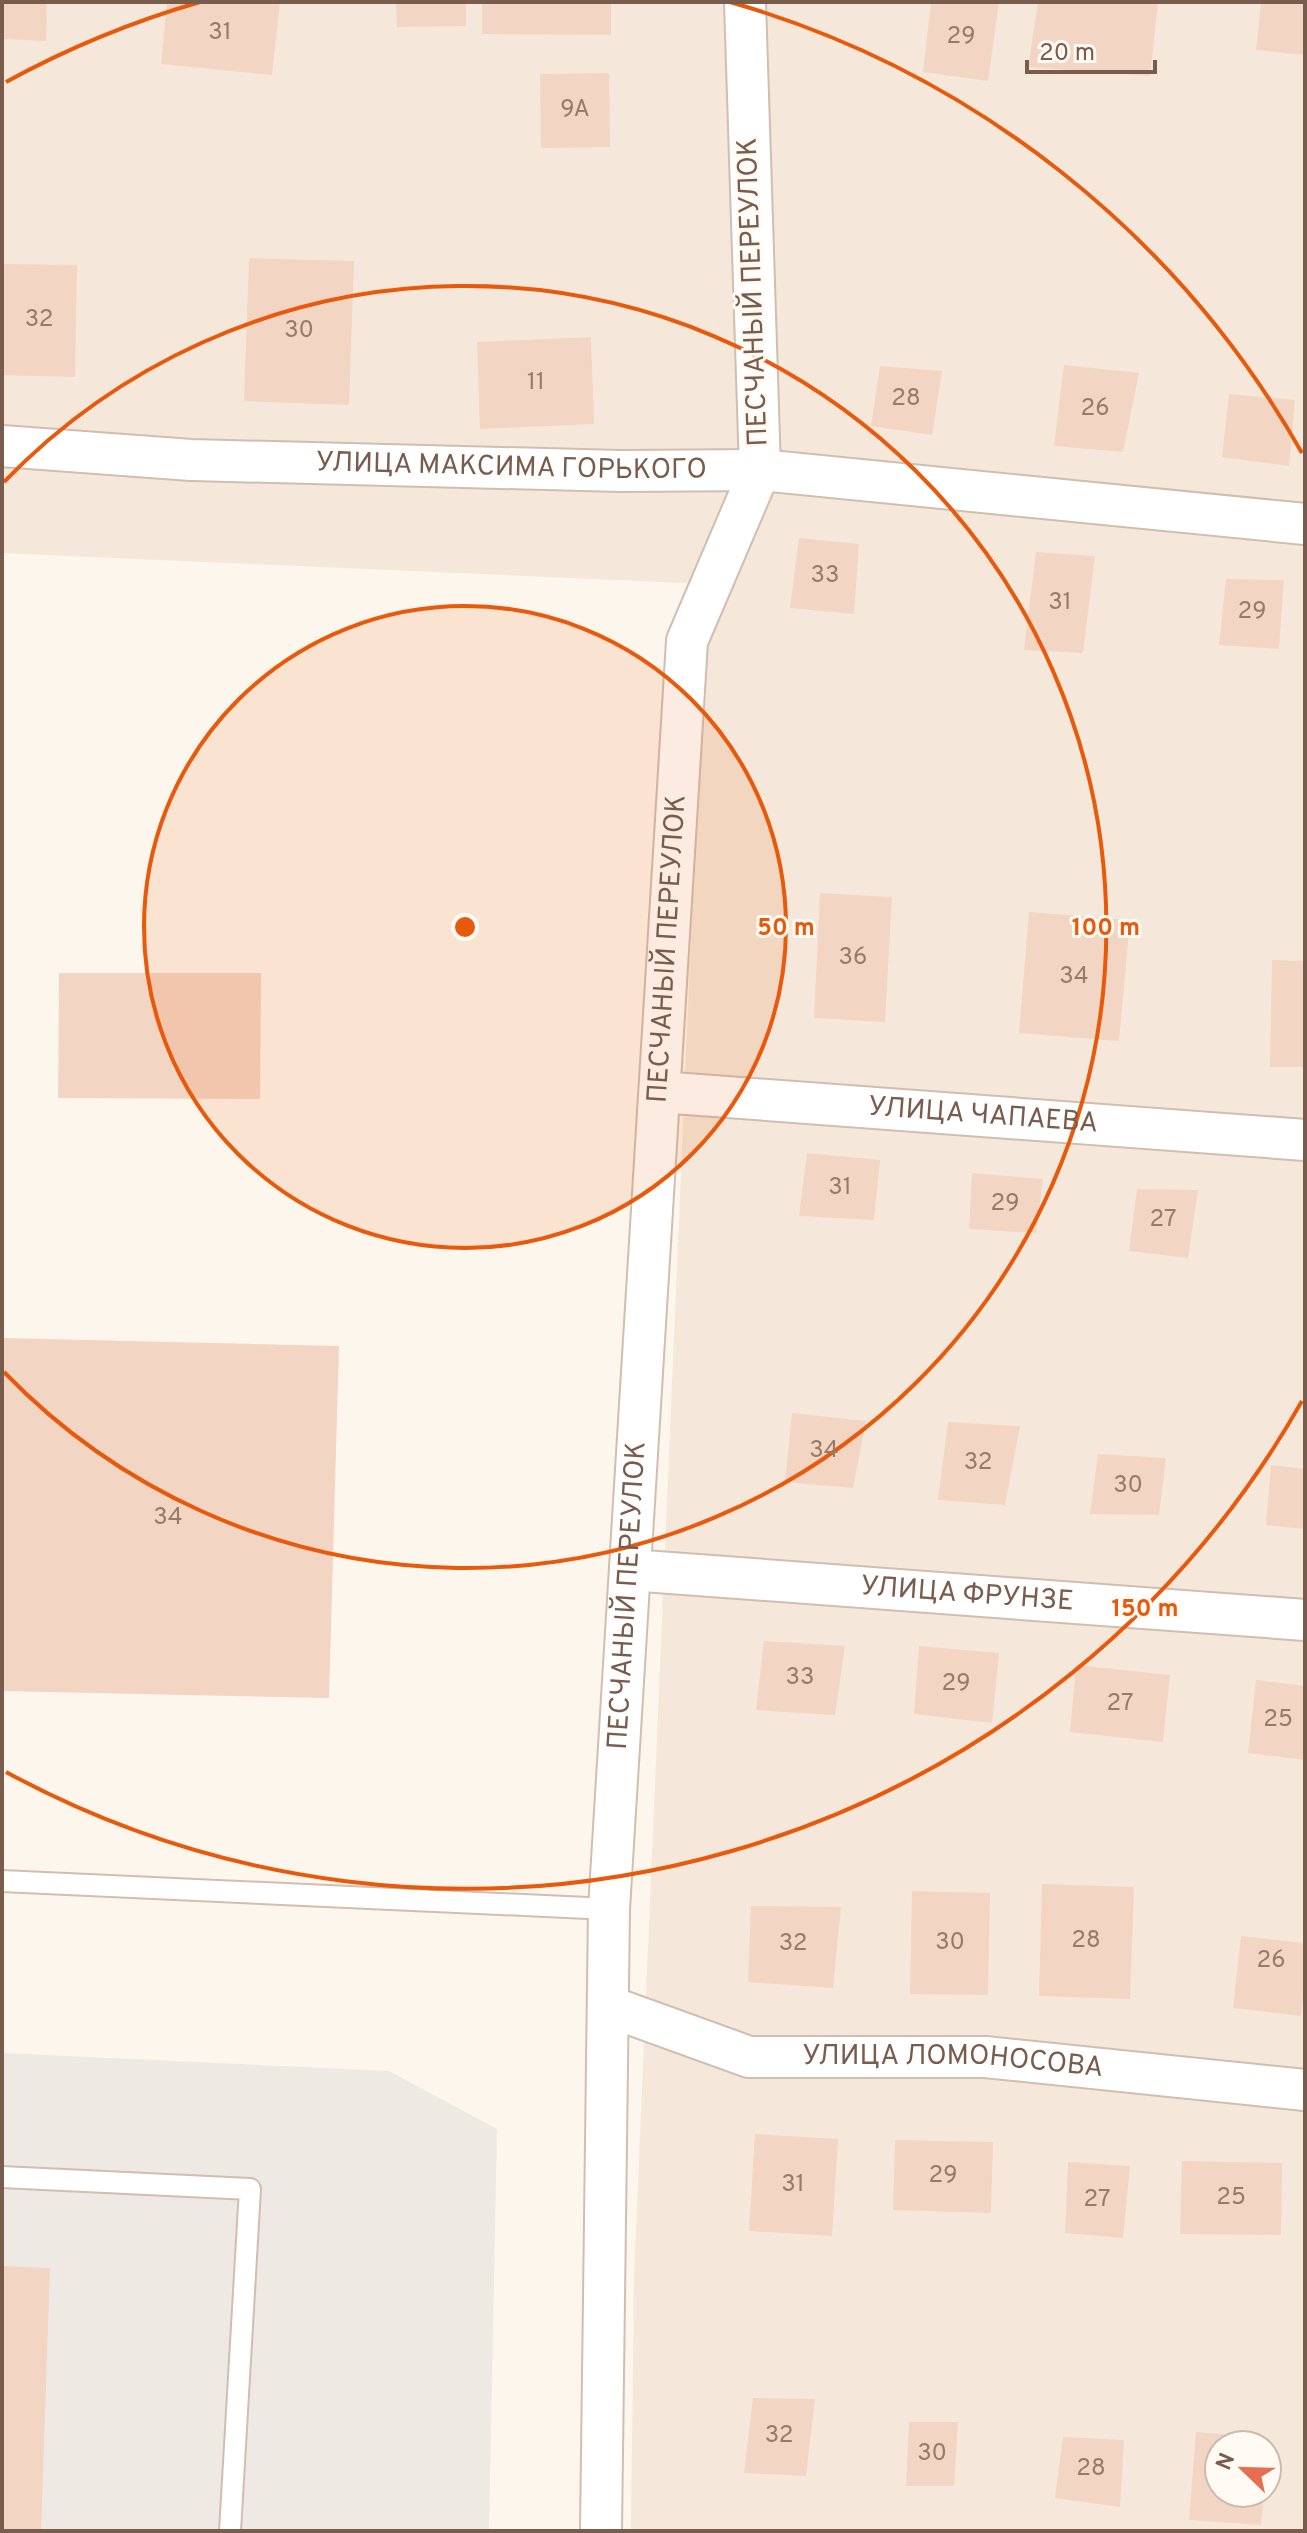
<svg xmlns="http://www.w3.org/2000/svg" width="1307" height="2533" font-family="Overpass,sans-serif">
  <rect width="100%" height="100%" fill="#fdf6ec"/>
  <path fill="#f5e8da" fill-rule="evenodd" d="M 2,2 L 1305,2 L 1305,2531 L 631,2531 L 634,2277 L 706,584 L 2,553 ZM 1219,2445 L 1267,2445 L 1267,2493 L 1219,2493 Z"/>
  <polygon fill="#efe9e4" points="2,2053 389,2071 497,2129 489,2531 2,2531"/>
  <g fill="#f3d5c3">
    <polygon points="2,2 47,2 46,41 2,39"/>
    <polygon points="167,2 280,2 272,75 161,64"/>
    <polygon points="396,2 466,2 466,26 397,27"/>
    <polygon points="482,2 611,2 611,35 482,34"/>
    <polygon points="931,2 999,2 988,81 923,72"/>
    <polygon points="1038,2 1158,2 1150,76 1028,67"/>
    <polygon points="1261,2 1305,2 1305,55 1256,50"/>
    <polygon points="609,73 610,147 541,148 540,74"/>
    <polygon points="249,258 354,261 349,405 244,401"/>
    <polygon points="2,264 77,265 75,377 2,375"/>
    <polygon points="591,337 594,424 480,429 477,342"/>
    <polygon points="1064,365 1139,373 1123,452 1054,446"/>
    <polygon points="880,366 942,371 932,435 871,426"/>
    <polygon points="1229,394 1295,400 1289,466 1222,457"/>
    <polygon points="799,538 859,544 854,614 790,608"/>
    <polygon points="1036,552 1095,556 1083,653 1024,650"/>
    <polygon points="1226,579 1284,580 1279,649 1219,645"/>
    <polygon points="820,893 892,897 885,1022 814,1018"/>
    <polygon points="1029,912 1130,920 1119,1041 1019,1033"/>
    <polygon points="1272,960 1305,961 1305,1067 1270,1067"/>
    <polygon points="59,973 261,973 260,1099 58,1098"/>
    <polygon points="807,1153 880,1160 874,1220 799,1216"/>
    <polygon points="972,1173 1043,1179 1036,1233 969,1229"/>
    <polygon points="1137,1189 1198,1190 1188,1258 1129,1251"/>
    <polygon points="2,1338 339,1346 329,1698 2,1691"/>
    <polygon points="792,1413 866,1421 853,1488 785,1482"/>
    <polygon points="948,1422 1020,1426 1005,1505 938,1500"/>
    <polygon points="1098,1454 1166,1458 1159,1515 1090,1514"/>
    <polygon points="1271,1465 1305,1469 1305,1529 1266,1525"/>
    <polygon points="764,1641 845,1646 835,1715 756,1710"/>
    <polygon points="919,1646 999,1653 992,1723 914,1714"/>
    <polygon points="1076,1665 1170,1675 1163,1742 1070,1732"/>
    <polygon points="1256,1680 1305,1686 1305,1760 1248,1753"/>
    <polygon points="1042,1884 1134,1887 1130,1999 1039,1996"/>
    <polygon points="912,1891 990,1893 988,1995 910,1994"/>
    <polygon points="751,1906 841,1907 833,1988 748,1982"/>
    <polygon points="1241,1936 1305,1943 1305,1978 1301,2016 1233,2008"/>
    <polygon points="755,2134 838,2139 832,2236 749,2231"/>
    <polygon points="895,2140 993,2142 991,2213 893,2210"/>
    <polygon points="1182,2161 1282,2163 1281,2235 1180,2234"/>
    <polygon points="1068,2162 1130,2166 1123,2238 1065,2233"/>
    <polygon points="2,2266 50,2268 41,2531 2,2531"/>
    <polygon points="753,2398 815,2399 806,2476 744,2473"/>
    <polygon points="909,2422 958,2422 954,2486 906,2486"/>
    <polygon points="1196,2432 1268,2438 1268,2445 1219,2445 1219,2493 1264,2493 1261,2525 1189,2520"/>
    <polygon points="1063,2437 1124,2440 1120,2507 1055,2498"/>
  </g>
  <g fill="none" stroke-linecap="round" stroke-linejoin="round">
    <defs>
      <g id="lane">
        <polyline points="2,1881 609,1909"/>
        <polyline points="2,2177 250,2189 230,2531"/>
      </g>
      <g id="street">
        <path id="s1" d="M 2,446 L 191,460 L 621,471 L 760,470 L 1305,524"/>
        <path id="s2" d="M 660,1092 L 1305,1140"/>
        <path id="s3" d="M 630,1570 L 1305,1620"/>
        <path id="s4" d="M 608,2006 L 749,2057 L 985,2057 L 1305,2090"/>
        <path id="s5" d="M 601,2531 L 609,1909 L 687,641 L 760,470 L 745,2"/>
      </g>
    </defs>
    <use href="#lane" stroke="#d1beb0" stroke-width="24"/>
    <use href="#street" stroke="#d1beb0" stroke-width="44"/>
    <use href="#lane" stroke="#fff" stroke-width="20"/>
    <use href="#street" stroke="#fff" stroke-width="40"/>
  </g>
  <circle cx="465" cy="927" r="321" fill="#e8590c" fill-opacity=".12"/>
  <g fill="none" stroke="#e8590c" stroke-width="4">
    <circle cx="465" cy="927" r="321"/>
    <path d="M4 482A641 641 0 1 1 4 1372"/>
    <path d="M1302 1401A962 962 0 0 1 6 1772M6 82A962 962 0 0 1 200 2M730 2A962 962 0 0 1 1302 453"/>
  </g>
  <g text-anchor="middle" dominant-baseline="central" stroke-width="6" stroke-linejoin="round" paint-order="stroke">
    <g font-size="24" fill="#987a6a">
      <text x="220" y="33">31</text>
      <text x="961" y="37">29</text>
      <text x="575" y="110">9А</text>
      <text x="39" y="320">32</text>
      <text x="299" y="331">30</text>
      <text x="536" y="383">11</text>
      <text x="906" y="399">28</text>
      <text x="1095" y="409">26</text>
      <text x="825" y="576">33</text>
      <text x="1060" y="603">31</text>
      <text x="1252" y="612">29</text>
      <text x="853" y="958">36</text>
      <text x="1074" y="977">34</text>
      <text x="840" y="1188">31</text>
      <text x="1005" y="1204">29</text>
      <text x="1163" y="1220">27</text>
      <text x="824" y="1451">34</text>
      <text x="978" y="1463">32</text>
      <text x="1128" y="1486">30</text>
      <text x="168" y="1518">34</text>
      <text x="800" y="1678">33</text>
      <text x="956" y="1684">29</text>
      <text x="1120" y="1704">27</text>
      <text x="1278" y="1720">25</text>
      <text x="1086" y="1941">28</text>
      <text x="950" y="1943">30</text>
      <text x="793" y="1944">32</text>
      <text x="1271" y="1961">26</text>
      <text x="943" y="2176">29</text>
      <text x="793" y="2185">31</text>
      <text x="1231" y="2198">25</text>
      <text x="1097" y="2200">27</text>
      <text x="779" y="2436">32</text>
      <text x="932" y="2454">30</text>
      <text x="1091" y="2469">28</text>
    </g>
    <g font-size="28" fill="#7a5c4d" stroke="#fffaf3">
      <text transform="translate(754 292) rotate(-92)">ПЕСЧАНЫЙ ПЕРЕУЛОК</text>
      <text stroke="none"><textPath href="#s1" startOffset="510">УЛИЦА МАКСИМА ГОРЬКОГО</textPath></text>
      <text stroke="none"><textPath href="#s5" startOffset="1584">ПЕСЧАНЫЙ ПЕРЕУЛОК</textPath></text>
      <text stroke="none"><textPath href="#s2" startOffset="324">УЛИЦА ЧАПАЕВА</textPath></text>
      <text stroke="none"><textPath href="#s5" startOffset="936">ПЕСЧАНЫЙ ПЕРЕУЛОК</textPath></text>
      <text stroke="none"><textPath href="#s3" startOffset="338">УЛИЦА ФРУНЗЕ</textPath></text>
      <text stroke="none"><textPath href="#s4" startOffset="354">УЛИЦА ЛОМОНОСОВА</textPath></text>
    </g>
  </g>
  <circle cx="465" cy="927" r="12" fill="#e8590c" stroke="#fffaf3" stroke-width="4"/>
  <g font-size="24" text-anchor="middle" font-weight="bold" fill="#e8590c" stroke="#fffaf3" stroke-width="6" stroke-linejoin="round" paint-order="stroke">
    <text x="786" y="935">50 m</text>
    <text x="1106" y="935">100 m</text>
    <text x="1145" y="1616">150 m</text>
  </g>
  <rect width="1307" height="2533" fill="none" stroke="#7a5c4d" stroke-width="8"/>
  <g transform="translate(1243 2469) rotate(293)"><circle r="38" fill="#fffaf3" stroke="#cabbb1" stroke-width="2"/>
  <path d="M0-6L14 30L0 20L-14 30Z" fill="#e76f51"/>
  <text y="-12" font-size="22" font-weight="bold" text-anchor="middle" fill="#7a5c4d">N</text>
  </g>
  <path d="M1027 60v12h128v-12" fill="none" stroke="#7a5c4d" stroke-width="4"/>
  <text x="1039" y="60" font-size="24" fill="#7a5c4d" stroke="#fffaf3" stroke-width="6" paint-order="stroke">20 m</text>
</svg>
